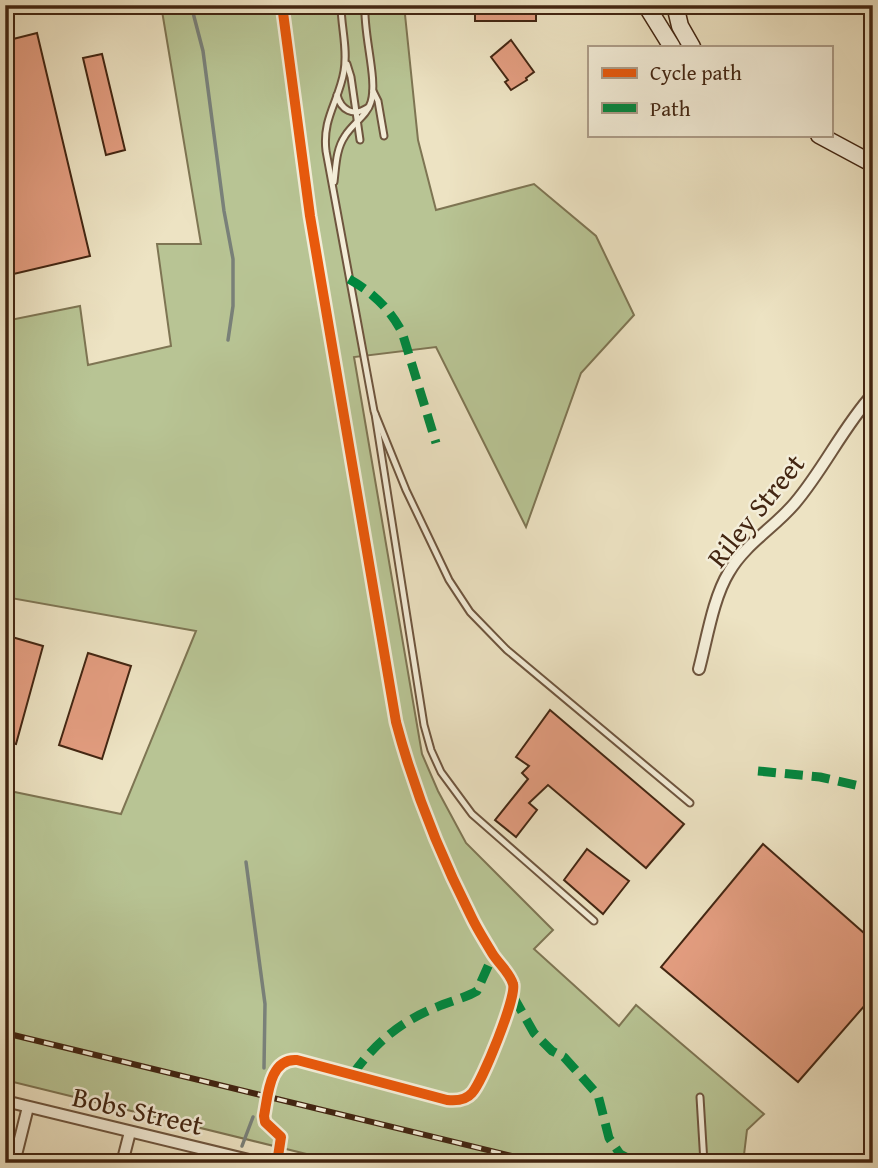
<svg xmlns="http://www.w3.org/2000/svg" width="878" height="1168" font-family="'Gentium Book Plus',serif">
  <rect width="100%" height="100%" fill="#ede3c3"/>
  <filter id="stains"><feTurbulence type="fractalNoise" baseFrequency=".00286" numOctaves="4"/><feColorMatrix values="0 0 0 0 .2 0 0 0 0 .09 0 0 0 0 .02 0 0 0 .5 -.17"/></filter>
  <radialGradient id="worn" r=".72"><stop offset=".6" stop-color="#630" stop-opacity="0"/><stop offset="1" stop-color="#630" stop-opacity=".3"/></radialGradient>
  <polygon fill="#b8c494" stroke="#7e7553" stroke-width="2" points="161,5 404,5 418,140 436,210 534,184 596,236 634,315 581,373 526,527 436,347 354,357 422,754 438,791 466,843 553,930 534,949 619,1026 636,1005 764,1114 747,1130 743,1163 343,1163 5,1080 5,790 121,814 196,631 5,597 5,321 80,306 88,365 171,346 157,244 201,244"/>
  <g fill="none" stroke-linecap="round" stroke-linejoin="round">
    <g stroke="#798079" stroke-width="3.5">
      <polyline points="191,5 203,51 224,211 233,259 233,306 228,340"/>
      <polyline points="246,862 265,1004 264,1068"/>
      <polyline points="242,1146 253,1117"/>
    </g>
  </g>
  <g fill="#e39d80" stroke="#432612" stroke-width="2">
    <rect x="475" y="5" width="61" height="16"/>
    <polygon points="37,33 90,256 5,276 5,41"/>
    <polygon points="511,40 534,72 526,78 527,80 511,90 505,82 508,80 491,57"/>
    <polygon points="102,54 125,150 106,155 83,58"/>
    <polygon points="5,635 43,646 16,744 5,741"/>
    <polygon points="88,653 131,666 102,759 59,745"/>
    <polygon points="550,710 684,824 646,868 548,785 529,803 537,810 516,837 495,820 528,779 522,773 529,766 516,757"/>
    <polygon points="763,844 873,941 873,996 798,1082 661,967"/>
    <polygon points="587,849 629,881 603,914 564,880"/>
  </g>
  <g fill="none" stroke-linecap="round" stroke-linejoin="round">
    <defs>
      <g id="lane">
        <path d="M 341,5 C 341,27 348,49 344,71 C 339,101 322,118 326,151 L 374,411 L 406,490 L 449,580 L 470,612 L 507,650 L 690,803"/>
        <polyline points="347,64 351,77 360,140"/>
        <polyline points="373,91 378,101 384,136"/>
        <path d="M 337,95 C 341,110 353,117 367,108"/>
        <path d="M 334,182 C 336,166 336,149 345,136 C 353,123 367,116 371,102 C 378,80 363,34 365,5"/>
        <polyline points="375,414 424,725 431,750 441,772 472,814 594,921"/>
        <polyline points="700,1097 704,1163"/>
      </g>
      <g id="street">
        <path d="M 699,669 C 707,639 713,598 729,572 C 745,544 775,527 795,503 C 824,469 843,427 873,394"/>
        <polyline points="5,1101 261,1163"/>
        <polyline points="14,1163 28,1107"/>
        <polyline points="122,1163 130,1132"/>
      </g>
      <g id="secondary">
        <polyline points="646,5 672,47"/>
        <polyline points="675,5 680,26 692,47"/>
        <polyline points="819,135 873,164"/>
      </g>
    </defs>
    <use href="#lane" stroke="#6e553e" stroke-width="9"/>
    <use href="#street" stroke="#6e553e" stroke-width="14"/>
    <use href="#secondary" stroke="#432612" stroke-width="19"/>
    <use href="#lane" stroke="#f3edd8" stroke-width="5"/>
    <use href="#street" stroke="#f3edd8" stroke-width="10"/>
    <use href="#secondary" stroke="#f3edd8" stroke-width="16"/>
    <defs>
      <polyline id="rail" points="5,1033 541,1163"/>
    </defs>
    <use href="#rail" stroke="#432612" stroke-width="6"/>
    <use href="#rail" stroke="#f3edd8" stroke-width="3.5" stroke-dasharray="10" stroke-linecap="butt"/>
    <g stroke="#00873e" stroke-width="9" stroke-dasharray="18 9" stroke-linecap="butt">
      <path d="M 349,279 C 372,292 389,308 402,332 L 436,443"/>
      <polyline points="758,771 820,777 873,789"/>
      <polyline points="513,996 534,1033 552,1051 564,1057 598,1095 609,1138 620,1154 637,1163"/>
      <path d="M 353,1074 C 375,1043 401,1021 437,1007 C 450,1001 465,998 477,991 L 493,955"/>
    </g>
    <defs>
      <path id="cycleway" d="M 277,1163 L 281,1137 L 265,1122 L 264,1116 C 268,1096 269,1058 297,1060 L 447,1100 C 456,1101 466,1100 472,1093 C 482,1082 517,997 513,984 C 510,973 498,963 492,953 C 485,941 477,929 471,916 C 439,853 414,790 396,722 L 310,216 L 282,5"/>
    </defs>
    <use href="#cycleway" stroke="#f3edd8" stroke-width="15"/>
    <use href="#cycleway" stroke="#e8590c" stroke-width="10"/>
  </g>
  <g text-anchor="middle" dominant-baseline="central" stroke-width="5" stroke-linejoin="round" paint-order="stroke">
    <g font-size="28" fill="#432612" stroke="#f3edd8">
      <text transform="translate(755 510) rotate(-51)">Riley Street</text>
      <text transform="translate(138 1110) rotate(13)">Bobs Street</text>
    </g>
  </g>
  <rect width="878" height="1168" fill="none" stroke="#ede3c3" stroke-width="28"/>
  <rect x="7" y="7" width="864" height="1154" fill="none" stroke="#432612" stroke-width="3.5"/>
  <rect x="14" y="14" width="850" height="1140" fill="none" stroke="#432612" stroke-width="2"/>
  <rect x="588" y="46" width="245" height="91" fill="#f3edd8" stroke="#ad9d89" stroke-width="2"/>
  <rect x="602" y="68" width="35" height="10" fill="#e8590c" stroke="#ad9d89" stroke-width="2"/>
  <text x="650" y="80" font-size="21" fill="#432612">Cycle path</text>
  <rect x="602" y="103" width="35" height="10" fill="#00873e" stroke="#ad9d89" stroke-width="2"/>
  <text x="650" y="116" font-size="21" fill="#432612">Path</text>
  <rect width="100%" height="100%" filter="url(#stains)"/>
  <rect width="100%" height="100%" fill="url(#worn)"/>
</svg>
